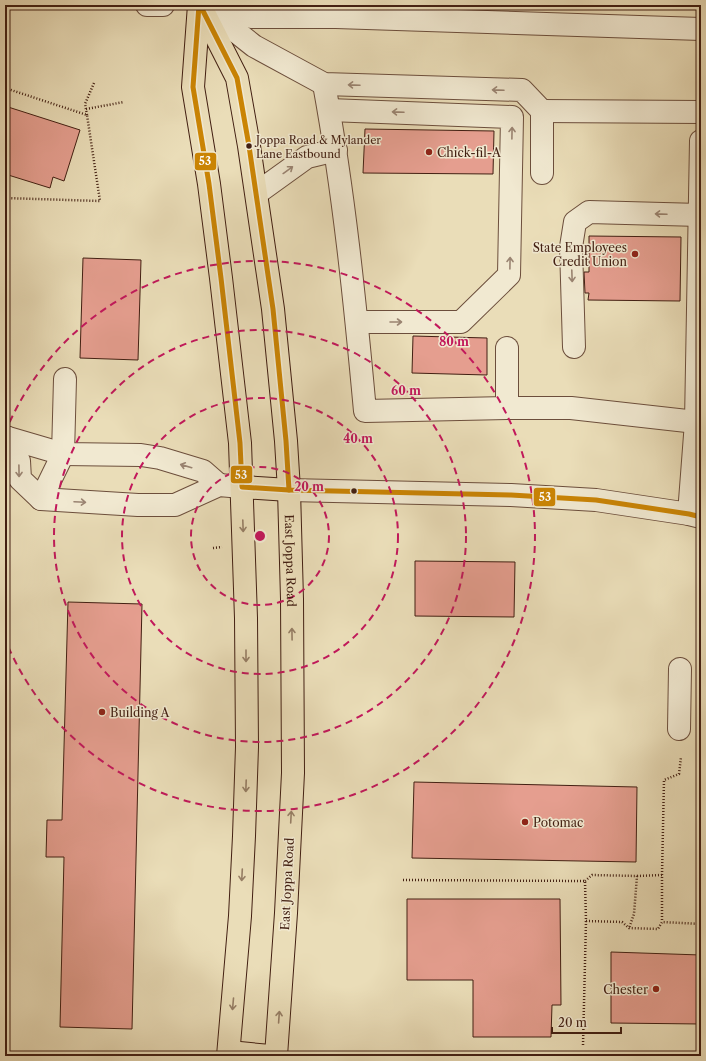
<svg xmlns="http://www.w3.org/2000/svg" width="706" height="1061" font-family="'Libre Caslon Text',serif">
  <rect width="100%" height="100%" fill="#eaddb8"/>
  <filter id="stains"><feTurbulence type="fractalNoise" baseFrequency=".005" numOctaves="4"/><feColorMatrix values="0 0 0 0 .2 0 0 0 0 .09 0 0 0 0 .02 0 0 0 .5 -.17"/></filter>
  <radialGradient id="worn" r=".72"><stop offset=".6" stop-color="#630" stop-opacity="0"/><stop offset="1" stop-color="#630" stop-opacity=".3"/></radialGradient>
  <g fill="#e59e8f" stroke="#421f12">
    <polygon points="5,106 80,130 64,181 53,177 50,188 5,174"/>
    <polygon points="365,129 494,131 493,174 363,173"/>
    <polygon points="589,236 681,237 680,301 588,300 589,293 585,293 584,272 589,272"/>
    <polygon points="83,258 141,260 138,360 80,358"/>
    <polygon points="413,336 487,338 487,375 412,373"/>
    <polygon points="415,561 515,562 514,617 415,616"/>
    <polygon points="68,602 142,604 132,1029 60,1027 64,857 46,857 47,820 62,820"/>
    <polygon points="414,782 637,787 636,862 412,858"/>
    <polygon points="407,899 560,899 561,1005 552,1005 551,1037 473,1037 473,980 407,980"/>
    <polygon points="611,952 701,955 701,1024 611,1023"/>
  </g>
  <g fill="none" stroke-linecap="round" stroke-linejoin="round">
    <defs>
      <g id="minor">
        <polyline points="147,5 163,5"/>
        <polyline points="207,5 251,17 336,17 701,29"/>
        <polyline points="206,8 254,46 324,84 522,90 542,111 542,173"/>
        <path d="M 324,84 C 344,193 355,302 365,411 L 507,408 L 571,408 L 696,422"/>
        <polyline points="329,110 512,117 509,275 461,322 357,322"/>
        <polyline points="542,111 701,112"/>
        <polyline points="257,193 307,157 336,150"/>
        <polyline points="574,347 571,247 575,222 589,212 700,215"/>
        <polyline points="507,348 507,408"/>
        <polyline points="5,437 63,454 141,455 160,458 203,471 219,485"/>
        <polyline points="6,437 19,461 20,479 41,499 138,505 175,505 219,485 242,487"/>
        <polyline points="289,490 511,495 596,500 689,514 701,517"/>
        <polyline points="41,499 63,454 65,379"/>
        <polyline points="689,514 696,422 701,141"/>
        <polyline points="679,729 680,669"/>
      </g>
      <g id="major">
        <polyline points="199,5 193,87 209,184 221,278 240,443 246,618 247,747 244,836 240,916 228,1056"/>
        <path id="s1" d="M 200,5 L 237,78 L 249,146 L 273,309 L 286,441 L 289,490 L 292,599 L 293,773 L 286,913 L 276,1056"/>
        <polyline points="242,487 289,490"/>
        <polyline points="229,1052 270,1056"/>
      </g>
    </defs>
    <use href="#minor" stroke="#6c4e3c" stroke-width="24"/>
    <use href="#major" stroke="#421f12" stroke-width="24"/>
    <g stroke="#421f12" stroke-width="2.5" stroke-dasharray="1 2" stroke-linecap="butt">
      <polyline points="5,88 87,115 100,201 5,198"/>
      <polyline points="86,109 124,102"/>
      <polyline points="87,115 85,104 94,83"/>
      <polyline points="213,548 222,547"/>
      <polyline points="662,875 664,780 679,774 681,757"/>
      <polyline points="637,876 662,875 662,922"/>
      <polyline points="403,880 585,881 586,921 622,922 629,928 658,929 662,922 701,924"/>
      <polyline points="585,881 592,875 637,876 634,914 629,928"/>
      <polyline points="583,1045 586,921"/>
    </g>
    <use href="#minor" stroke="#f1e9d1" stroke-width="22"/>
    <use href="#major" stroke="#eaddb8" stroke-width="22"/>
    <defs>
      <g id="bus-1">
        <polyline points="199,5 193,87 209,184 221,278 240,443 242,487 289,490 511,495 596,500 689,514 701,517"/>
        <polyline points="200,5 237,78 249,146 273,309 286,441 289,490"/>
      </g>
    </defs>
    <use href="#bus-1" stroke="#f1e9d1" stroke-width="8"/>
    <use href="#bus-1" stroke="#ca8404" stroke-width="5"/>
  </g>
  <defs><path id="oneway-shaft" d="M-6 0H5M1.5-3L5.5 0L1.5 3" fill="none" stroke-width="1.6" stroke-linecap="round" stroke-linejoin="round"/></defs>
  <g stroke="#9a8472">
    <use href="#oneway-shaft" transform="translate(354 85) rotate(-178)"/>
    <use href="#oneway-shaft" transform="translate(498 90) rotate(-178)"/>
    <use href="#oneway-shaft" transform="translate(398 112) rotate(-178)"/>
    <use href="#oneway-shaft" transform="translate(512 133) rotate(-89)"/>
    <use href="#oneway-shaft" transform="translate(288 170) rotate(-36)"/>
    <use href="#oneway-shaft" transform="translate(661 214) rotate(-178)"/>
    <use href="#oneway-shaft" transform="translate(510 263) rotate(-89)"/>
    <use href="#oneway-shaft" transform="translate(572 276) rotate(88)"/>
    <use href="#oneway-shaft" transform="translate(396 322)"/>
    <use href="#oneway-shaft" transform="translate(186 466) rotate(-164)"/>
    <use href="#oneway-shaft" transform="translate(19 471) rotate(89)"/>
    <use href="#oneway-shaft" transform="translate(80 502) rotate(3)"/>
  </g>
  <g stroke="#967e65">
    <use href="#oneway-shaft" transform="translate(243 526) rotate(88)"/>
    <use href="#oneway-shaft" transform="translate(292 634) rotate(-91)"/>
    <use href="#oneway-shaft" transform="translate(246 656) rotate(90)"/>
    <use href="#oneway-shaft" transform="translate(246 786) rotate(92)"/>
    <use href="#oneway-shaft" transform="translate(291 817) rotate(-87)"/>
    <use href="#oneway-shaft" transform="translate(242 875) rotate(93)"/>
    <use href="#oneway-shaft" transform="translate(233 1004) rotate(95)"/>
    <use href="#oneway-shaft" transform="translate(279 1017) rotate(-86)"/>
  </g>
  <g fill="none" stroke="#c2185b" stroke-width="2" stroke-dasharray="7 5">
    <circle cx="260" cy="536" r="69"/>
    <circle cx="260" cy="536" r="138"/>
    <circle cx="260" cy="536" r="206"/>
    <path d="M5 433A275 275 0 1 1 5 639"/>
  </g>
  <g fill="#421f12" stroke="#f1e9d1" stroke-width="1.5">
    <circle cx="249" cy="146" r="3.5"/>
    <circle cx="354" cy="491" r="3.5"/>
  </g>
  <g fill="#8f2418" stroke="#f1e9d1" stroke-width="1.5">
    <circle cx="429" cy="152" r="4"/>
    <circle cx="635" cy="254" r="4"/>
    <circle cx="102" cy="712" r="4"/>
    <circle cx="525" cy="822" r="4"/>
    <circle cx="656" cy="989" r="4"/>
  </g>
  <g text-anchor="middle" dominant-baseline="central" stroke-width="3" stroke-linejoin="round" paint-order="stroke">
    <g font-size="11" fill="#421f12" stroke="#f1e9d1" text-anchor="start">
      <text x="256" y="140">Joppa Road &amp; Mylander<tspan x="256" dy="14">Lane Eastbound</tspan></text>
    </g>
    <g font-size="12" fill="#421f12" stroke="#f1e9d1" text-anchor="start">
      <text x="437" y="152">Chick-fil-A</text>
      <text x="627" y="247" text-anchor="end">State Employees<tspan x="627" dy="14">Credit Union</tspan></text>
      <text x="110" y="712">Building A</text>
      <text x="533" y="822">Potomac</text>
      <text x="648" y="989" text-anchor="end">Chester</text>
    </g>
    <g font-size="12" fill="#421f12" stroke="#f1e9d1">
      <text stroke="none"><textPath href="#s1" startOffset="568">East Joppa Road</textPath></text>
      <text transform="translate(287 884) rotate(-87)">East Joppa Road</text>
    </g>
  </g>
  <circle cx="260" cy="536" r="6" fill="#c2185b" stroke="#f1e9d1" stroke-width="2"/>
  <g font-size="12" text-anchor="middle" font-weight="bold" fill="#c2185b" stroke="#f1e9d1" stroke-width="3" stroke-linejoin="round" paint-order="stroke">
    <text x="454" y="346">80 m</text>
    <text x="406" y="395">60 m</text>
    <text x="358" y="443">40 m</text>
    <text x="309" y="491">20 m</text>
  </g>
  <g stroke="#f1e9d1" stroke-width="1.5">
    <rect x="194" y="152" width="23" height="19" rx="4" fill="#ca8404"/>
    <rect x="230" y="465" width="23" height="19" rx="4" fill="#ca8404"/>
    <rect x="533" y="487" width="23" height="20" rx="4" fill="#ca8404"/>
  </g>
  <g font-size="11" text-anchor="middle" font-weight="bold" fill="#fff">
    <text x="205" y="165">53</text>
    <text x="241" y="479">53</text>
    <text x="545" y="501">53</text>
  </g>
  <rect width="706" height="1061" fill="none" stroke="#eaddb8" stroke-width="20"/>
  <rect x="6" y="6" width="694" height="1049" fill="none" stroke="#421f12" stroke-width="2"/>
  <rect x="10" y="10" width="686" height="1041" fill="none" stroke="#421f12"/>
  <path d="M552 1027v6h69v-6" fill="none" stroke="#421f12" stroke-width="2"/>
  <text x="558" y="1027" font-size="12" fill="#421f12" stroke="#f1e9d1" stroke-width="3" paint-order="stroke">20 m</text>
  <rect width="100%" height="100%" filter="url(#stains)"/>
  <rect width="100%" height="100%" fill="url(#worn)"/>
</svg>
